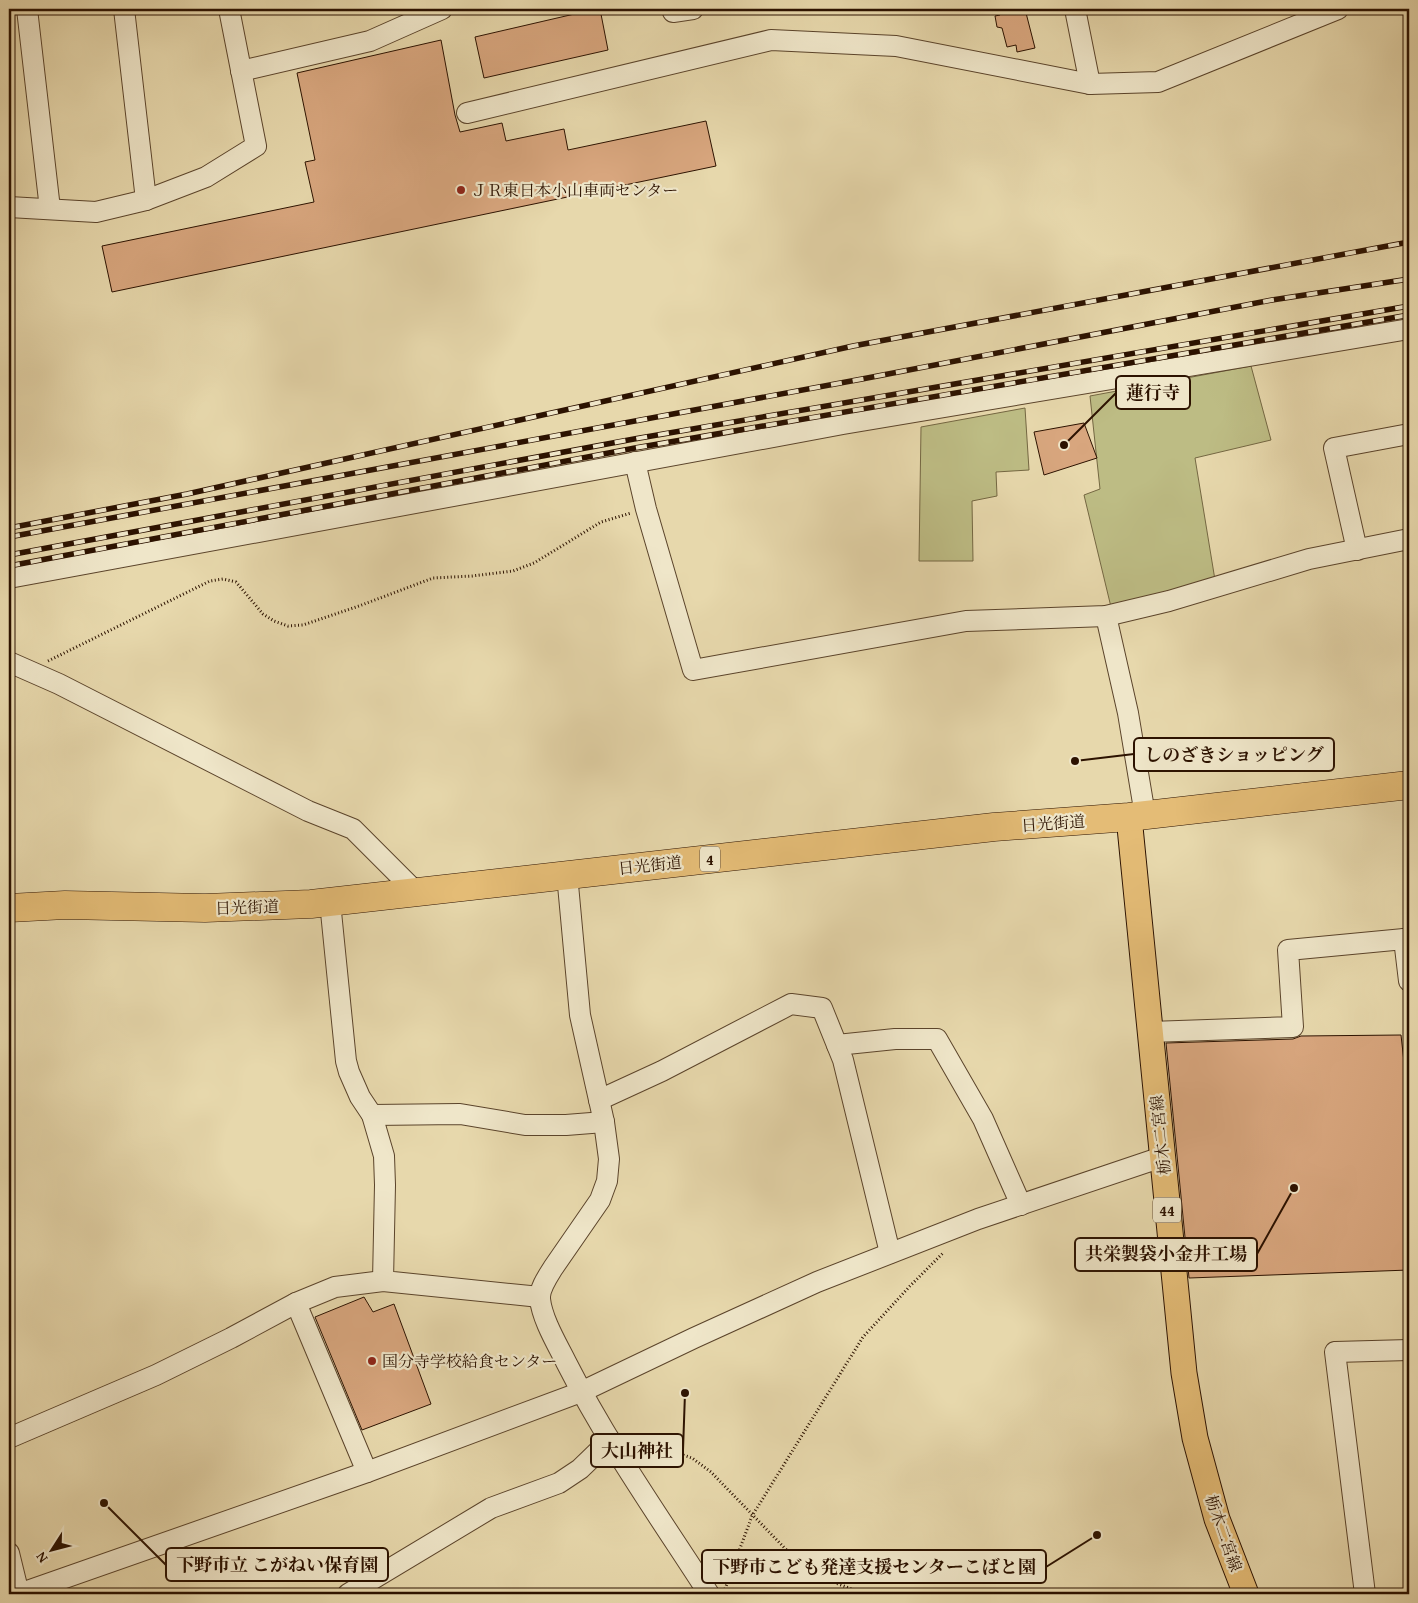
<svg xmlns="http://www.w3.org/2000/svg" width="1418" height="1603" font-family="'Gentium Book Plus','Noto Serif JP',serif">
  <rect width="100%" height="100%" fill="#e7d8ac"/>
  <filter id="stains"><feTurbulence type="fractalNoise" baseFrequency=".004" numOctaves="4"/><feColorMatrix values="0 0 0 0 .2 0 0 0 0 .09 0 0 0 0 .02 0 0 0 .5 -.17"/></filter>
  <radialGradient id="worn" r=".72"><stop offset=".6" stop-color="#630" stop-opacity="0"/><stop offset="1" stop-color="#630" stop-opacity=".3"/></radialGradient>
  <g fill="#bdbc84" stroke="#746742">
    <polygon points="1251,366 1271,440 1195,458 1215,580 1111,607 1084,495 1100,489 1090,396"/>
    <polygon points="1025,408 1029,470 996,472 997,496 972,501 973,561 919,561 921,427"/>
  </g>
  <g fill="#d8a67e" stroke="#2c1200">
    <polygon points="596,9 600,9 608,50 484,78 475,37"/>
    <polygon points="999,9 1025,9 1035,48 1017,52 1016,45 1007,47 1002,28 997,27 995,16 1000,15"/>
    <polygon points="441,40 455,115 460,132 502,123 506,141 564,129 568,150 706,121 716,166 112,292 102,246 314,202 305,162 315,160 297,73"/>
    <polygon points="1084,423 1097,458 1044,475 1034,432"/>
    <polygon points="1401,1035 1409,1107 1409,1270 1189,1278 1166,1043 1293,1039 1301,1036"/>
    <polygon points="364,1297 373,1312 394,1304 431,1404 362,1430 315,1317"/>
  </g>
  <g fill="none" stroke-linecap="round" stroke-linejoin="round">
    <defs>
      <g id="minor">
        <polyline points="27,9 50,209"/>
        <polyline points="124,9 146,200"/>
        <polyline points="673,9 673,12 693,9"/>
        <polyline points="1075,9 1090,84"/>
        <polyline points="241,71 370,41 442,9"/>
        <polyline points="467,113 771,40 896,46 1090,84 1158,82 1338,9"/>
        <polyline points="9,207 96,212 146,200 206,177 256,146 229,9"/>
        <polyline points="635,462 646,509 693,670 966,621 1106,616 1169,601 1309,559 1409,539"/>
        <polyline points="1357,550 1334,448 1409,434"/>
        <polyline points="9,578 843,424 1409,329"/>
        <polyline points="1106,616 1128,713 1145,815"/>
        <polyline points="9,662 59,684 308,811 353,829 417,893"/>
        <path d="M 567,874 L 580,1015 L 604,1122 L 609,1159 L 607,1181 L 600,1200 L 553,1268 C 548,1276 539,1289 540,1299 C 542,1319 557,1344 566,1362 C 607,1443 660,1518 709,1594"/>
        <polyline points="330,902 346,1061 349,1072 360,1097 372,1115 384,1156 385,1185 383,1281 540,1297"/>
        <polyline points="1409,938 1404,939 1409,981"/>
        <polyline points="1150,1032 1293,1027 1288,950 1404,939"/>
        <polyline points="837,1045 895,1039 937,1039 983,1119 1021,1205"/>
        <polyline points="599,1100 662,1071 791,1004 822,1008 843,1060 890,1253"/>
        <polyline points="372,1115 460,1114 525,1125 566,1125 604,1122"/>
        <polyline points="296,1303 367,1472"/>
        <polyline points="9,1438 156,1375 231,1338 296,1303 335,1287 383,1281"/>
        <polyline points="9,1553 19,1594"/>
        <polyline points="19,1594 367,1472 581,1392 694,1338 817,1282 978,1219 1162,1157"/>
        <polyline points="348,1594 491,1508 559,1483 580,1469 610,1440"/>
        <polyline points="1365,1594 1335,1352 1409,1350"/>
      </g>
      <polyline id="major" points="1129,817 1184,1373 1195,1438 1217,1519 1246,1594"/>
      <polyline id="highway" points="9,908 65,905 205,908 311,904 994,827 1129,817 1409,785"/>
    </defs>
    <use href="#minor" stroke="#5b442b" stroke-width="22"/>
    <use href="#major" stroke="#2c1200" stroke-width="27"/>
    <use href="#highway" stroke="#2c1200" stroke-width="29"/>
    <g stroke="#2c1200" stroke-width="3" stroke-dasharray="1 2.5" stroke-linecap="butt">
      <polyline points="48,661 210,581 223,579 236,582 263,614 274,621 288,626 303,625 359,606 433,578 472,576 513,571 534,563 601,522 631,513"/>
      <polyline points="627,1436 692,1458 711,1472 805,1569 833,1582 865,1594"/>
      <polyline points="725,1589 752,1516 863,1337 910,1286 944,1252"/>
    </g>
    <use href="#minor" stroke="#efe6c9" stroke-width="20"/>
    <use href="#major" stroke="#e4bc76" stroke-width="25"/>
    <use href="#highway" stroke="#e4bc76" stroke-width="28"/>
    <defs>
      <g id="rail">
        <polyline points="9,528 187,494 853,346 1409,242"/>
        <polyline points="9,537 862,379 1272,300 1409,279"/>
        <polyline points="9,555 634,439 1409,306"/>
        <polyline points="9,566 635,448 1409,315"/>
      </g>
    </defs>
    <use href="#rail" stroke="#2c1200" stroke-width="5.5"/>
    <use href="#rail" stroke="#efe6c9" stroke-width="4" stroke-dasharray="11" stroke-linecap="butt"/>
  </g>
  <g fill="#8f2418" stroke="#efe6c9" stroke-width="2">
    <circle cx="461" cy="190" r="5"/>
    <circle cx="372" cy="1361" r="5"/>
  </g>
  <g text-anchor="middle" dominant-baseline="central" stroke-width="4.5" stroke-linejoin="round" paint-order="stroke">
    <g fill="#efe6c9" stroke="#66523c" stroke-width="1">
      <rect x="700" y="846.5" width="20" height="25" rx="4"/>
      <rect x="1153" y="1197.5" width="28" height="25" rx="4"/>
    </g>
    <g font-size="15" font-weight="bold" fill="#2c1200">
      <text x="710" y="859">4</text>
      <text x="1167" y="1210">44</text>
    </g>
    <g font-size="16" fill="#2c1200" stroke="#efe6c9" text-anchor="start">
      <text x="471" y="190">ＪＲ東日本小山車両センター</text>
      <text x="382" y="1361">国分寺学校給食センター</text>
    </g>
    <g font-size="16" fill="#2c1200" stroke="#efe6c9">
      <text transform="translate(1053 823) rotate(-4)">日光街道</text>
      <text transform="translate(650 865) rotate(-6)">日光街道</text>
      <text transform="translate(247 907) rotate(-2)">日光街道</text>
      <text transform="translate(1160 1135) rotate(-96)">栃木二宮線</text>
      <text transform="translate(1224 1533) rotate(71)">栃木二宮線</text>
    </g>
  </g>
  <path fill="none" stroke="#2c1200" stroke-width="2" d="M1064 445L1116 393M1075 761L1134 754M1294 1188L1257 1254M685 1393L683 1450M104 1503L166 1565M1097 1535L1046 1567"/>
  <g fill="#2c1200" stroke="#efe6c9" stroke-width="2">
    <circle cx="1064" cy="445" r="5"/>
    <circle cx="1075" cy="761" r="5"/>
    <circle cx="1294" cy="1188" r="5"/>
    <circle cx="685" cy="1393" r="5"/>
    <circle cx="104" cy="1503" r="5"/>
    <circle cx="1097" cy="1535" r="5"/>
  </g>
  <g fill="#efe6c9" stroke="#2c1200" stroke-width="2">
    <rect x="1116" y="376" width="74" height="33" rx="5"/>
    <rect x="1134" y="738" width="200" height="33" rx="5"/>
    <rect x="1075" y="1238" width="182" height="33" rx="5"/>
    <rect x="591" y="1434" width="92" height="33" rx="5"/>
    <rect x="166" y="1548" width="222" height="33" rx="5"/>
    <rect x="702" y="1550" width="344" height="33" rx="5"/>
  </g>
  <g font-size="18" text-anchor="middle" font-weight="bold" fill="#2c1200">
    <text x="1153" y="399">蓮行寺</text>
    <text x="1234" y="761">しのざきショッピング</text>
    <text x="1166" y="1260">共栄製袋小金井工場</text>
    <text x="637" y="1457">大山神社</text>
    <text x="277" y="1571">下野市立 こがねい保育園</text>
    <text x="874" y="1573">下野市こども発達支援センターこばと園</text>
  </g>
  <rect width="1418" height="1603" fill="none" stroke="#e7d8ac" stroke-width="30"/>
  <rect x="10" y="10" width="1398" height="1583" fill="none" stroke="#2c1200" stroke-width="2.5"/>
  <rect x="15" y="15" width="1388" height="1573" fill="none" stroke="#2c1200"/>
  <g transform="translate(52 1550) rotate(234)" stroke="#efe6c9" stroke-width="4" paint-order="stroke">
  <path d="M0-4L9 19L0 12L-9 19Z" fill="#2c1200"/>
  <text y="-8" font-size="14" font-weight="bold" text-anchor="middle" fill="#2c1200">N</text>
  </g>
  <rect width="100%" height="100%" filter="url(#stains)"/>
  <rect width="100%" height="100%" fill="url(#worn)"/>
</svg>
